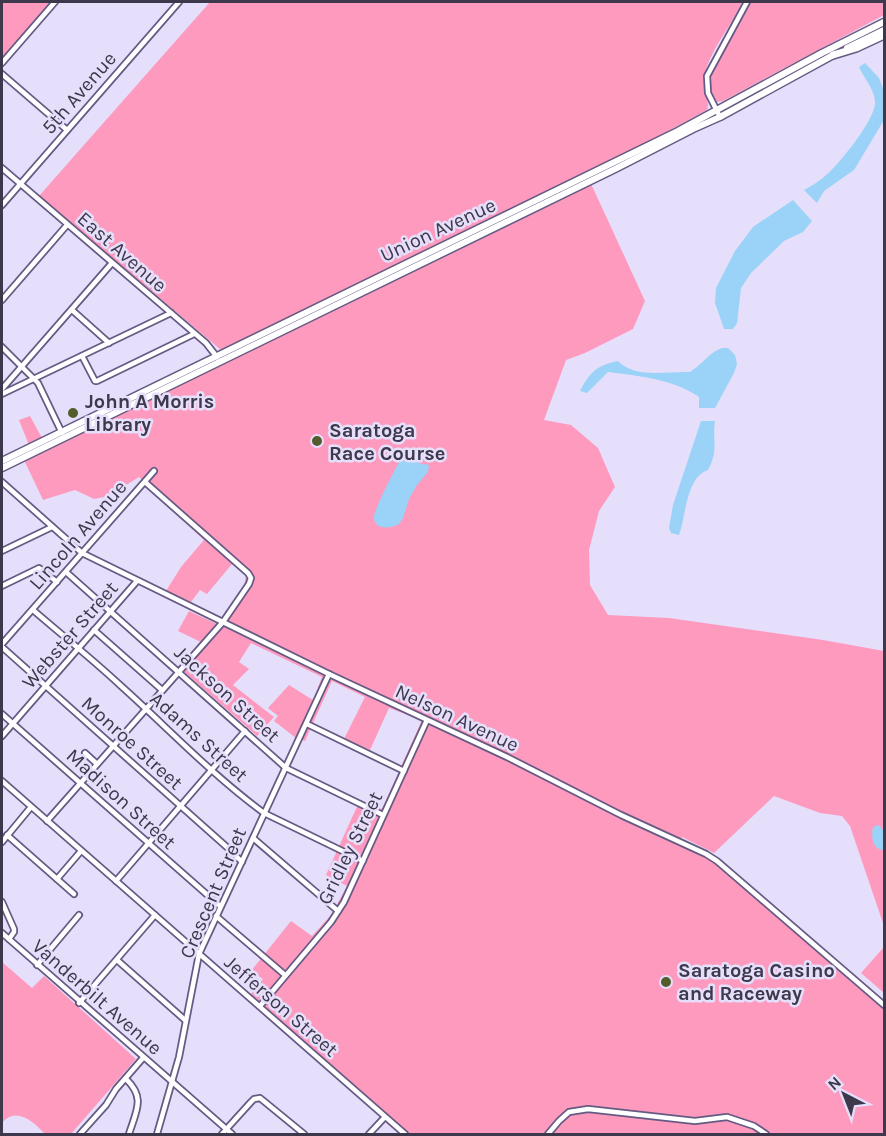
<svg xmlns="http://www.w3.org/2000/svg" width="886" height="1136" font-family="Karla,sans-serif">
  <rect width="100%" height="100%" fill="#e6dffb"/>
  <g fill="#fd9abe">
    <polygon points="2,2 53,2 2,60"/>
    <path d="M 210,2 L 742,2 C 732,25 714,45 706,69 C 699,86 711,99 707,110 L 587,175 L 645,301 L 633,329 L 585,353 L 566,360 L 544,420 L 571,425 L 598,448 L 615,487 L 599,511 L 589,550 L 590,585 L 608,615 L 669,618 L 823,640 L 884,651 L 884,926 L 850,826 L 842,816 L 820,813 L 774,796 L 714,853 L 682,837 L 679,842 L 717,861 L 884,1006 L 884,1134 L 409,1134 L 251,994 L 263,979 L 251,971 L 291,921 L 312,936 L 331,915 L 347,886 L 326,875 L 360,800 L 382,809 L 422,720 L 389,708 L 370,750 L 344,739 L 365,697 L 332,681 L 305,741 L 296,738 L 274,721 L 278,716 L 268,708 L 289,685 L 313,700 L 322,677 L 251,643 L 239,662 L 249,669 L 233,685 L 274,717 L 257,736 L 183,671 L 207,645 L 178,631 L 189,611 L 217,624 L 244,586 L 246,575 L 232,564 L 207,594 L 200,590 L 191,602 L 166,591 L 181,567 L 204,540 L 139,477 L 109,496 L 94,499 L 75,490 L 43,500 L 24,460 L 227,361 L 221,350 L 39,196 Z"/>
    <path d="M 750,2 L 884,2 L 884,15 L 723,101 L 717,102 C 713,97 710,91 710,84 C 709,66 740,20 750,2 Z"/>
    <polygon points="30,416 42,438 29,445 19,420"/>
    <polygon points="884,947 884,993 861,973"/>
    <path d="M 2,962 L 32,988 L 44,976 L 136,1059 L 71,1134 L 45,1134 C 33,1121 16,1106 2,1123 Z"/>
  </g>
  <g fill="#9ad3f7">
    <path d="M 865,63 L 879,78 L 884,91 L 884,120 L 854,170 L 824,191 L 817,203 L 804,190 C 811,186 818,182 824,177 C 838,166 877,118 875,101 C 874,89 864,78 859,67 Z"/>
    <polygon points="793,200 812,221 803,232 784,241 751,273 741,288 737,323 733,329 724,329 715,303 716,288 735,251 753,227"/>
    <path d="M 722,348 L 728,348 L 735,355 L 737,364 L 734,373 L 715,408 L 699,408 L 699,397 C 673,379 639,376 608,372 L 587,393 L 580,391 C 590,372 597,365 618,361 C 635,379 667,371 690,372 C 702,365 709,352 722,348 Z"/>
    <path d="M 701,421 L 715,421 C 712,441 719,450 708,470 C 686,477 686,516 679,535 L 671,533 L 669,528 L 673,505 Z"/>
    <path d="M 406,452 L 418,463 L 429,465 L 428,472 L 417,485 L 409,499 L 403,518 L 399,524 C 390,529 373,530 374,516 C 375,508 401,456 406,452 Z"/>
    <path d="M 879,825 L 884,831 L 884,850 C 872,850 871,836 873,827 Z"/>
  </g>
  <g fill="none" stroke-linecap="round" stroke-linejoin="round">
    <defs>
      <g id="minor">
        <polyline points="2,63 55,2"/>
        <polyline points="2,74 67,130"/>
        <polyline points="720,117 708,93 707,76 747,2"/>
        <polyline points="2,168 206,343 217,357"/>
        <polyline points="2,205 179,2"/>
        <polyline points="2,300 67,225"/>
        <polyline points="72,310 109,343"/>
        <polyline points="2,347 38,383 62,433"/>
        <polyline points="82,356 95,381 97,381 194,334"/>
        <polyline points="2,389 112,263"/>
        <polyline points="2,394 171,313"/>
        <polyline points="2,482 82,553 329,674 507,757 621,815 706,854 717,861 884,1005"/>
        <polyline points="2,551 52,527"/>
        <polyline points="66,572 286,768 383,815"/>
        <polyline points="2,586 39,568 57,582"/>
        <path d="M 33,610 C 62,635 92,659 120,685 C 168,728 212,775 264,813 L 363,861"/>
        <polyline points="94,630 162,690"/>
        <polyline points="2,644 154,471"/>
        <polyline points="2,647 229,849 242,862"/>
        <polyline points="2,714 220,906"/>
        <polyline points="307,724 404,771"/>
        <polyline points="2,736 137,581"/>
        <polyline points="85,753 97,764"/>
        <polyline points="2,781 405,1134"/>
        <polyline points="47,821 223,622 249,584 251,578 248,573 145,482"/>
        <polyline points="7,835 74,894"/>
        <polyline points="253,838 338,911"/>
        <polyline points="2,842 31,807"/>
        <polyline points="57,879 81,851"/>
        <polyline points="116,881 245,731"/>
        <polyline points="2,902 14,929 14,932 9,939"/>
        <polyline points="216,916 285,975"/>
        <polyline points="2,933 232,1134"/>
        <polyline points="117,960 185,1020"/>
        <polyline points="37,965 79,915"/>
        <polyline points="79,1003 155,915"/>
        <polyline points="260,1006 331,922 344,902 427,720"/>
        <path d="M 126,1079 C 146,1098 136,1111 129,1134"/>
        <polyline points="80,1134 106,1105 116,1089 143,1058"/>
        <polyline points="157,1134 179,1057 199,954 329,674"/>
        <polyline points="222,1134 251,1102 254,1099 260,1098 304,1134"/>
        <polyline points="369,1134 385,1117"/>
        <polyline points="548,1134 559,1121 569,1112 588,1109 695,1121 727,1117 754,1126 766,1134"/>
      </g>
      <g id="major">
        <polyline points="847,48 884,30"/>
        <polyline points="2,461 678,131 822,53 884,22"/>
        <polyline points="2,468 617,168 693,129 720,117 835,54"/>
      </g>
      <polyline id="highway" points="833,55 856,48 884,35"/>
    </defs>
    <use href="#minor" stroke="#655a83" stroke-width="8"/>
    <use href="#major" stroke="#655a83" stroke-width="9"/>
    <use href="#highway" stroke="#655a83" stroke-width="10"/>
    <use href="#minor" stroke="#fff" stroke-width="4.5"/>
    <use href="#major" stroke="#fff" stroke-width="6"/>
    <use href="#highway" stroke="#fff" stroke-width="7"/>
  </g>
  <g fill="#545c2b" stroke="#e6dffb" stroke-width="2">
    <circle cx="73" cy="413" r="6"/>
    <circle cx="317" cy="441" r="6"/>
    <circle cx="666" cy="982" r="6"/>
  </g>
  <g text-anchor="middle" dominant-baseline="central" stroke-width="5" stroke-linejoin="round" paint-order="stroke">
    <g font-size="20" fill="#3d384b" stroke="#e6dffb">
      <text transform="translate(79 93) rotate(-49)">5th Avenue</text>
      <text transform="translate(438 230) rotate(-25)">Union Avenue</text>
      <text transform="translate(122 252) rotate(41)">East Avenue</text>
      <text transform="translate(78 535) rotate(-49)">Lincoln Avenue</text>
      <text transform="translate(70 635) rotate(-49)">Webster Street</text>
      <text transform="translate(227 694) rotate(42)">Jackson Street</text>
      <text transform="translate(457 718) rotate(25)">Nelson Avenue</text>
      <text transform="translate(199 737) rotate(42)">Adams Street</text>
      <text transform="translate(132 743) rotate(42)">Monroe Street</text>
      <text transform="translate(121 799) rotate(42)">Madison Street</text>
      <text transform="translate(350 848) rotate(-64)">Gridley Street</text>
      <text transform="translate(213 893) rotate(-67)">Crescent Street</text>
      <text transform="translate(97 997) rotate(41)">Vanderbilt Avenue</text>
      <text transform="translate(281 1006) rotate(41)">Jefferson Street</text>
    </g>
    <g font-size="20" font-weight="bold" fill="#3d384b" stroke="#e6dffb" text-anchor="start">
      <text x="85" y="401">John A Morris<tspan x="85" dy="23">Library</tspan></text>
      <text x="329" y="430">Saratoga<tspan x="329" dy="23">Race Course</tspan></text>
      <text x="678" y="970">Saratoga Casino<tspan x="678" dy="23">and Raceway</tspan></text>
    </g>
  </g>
  <rect width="886" height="1136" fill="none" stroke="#3d384b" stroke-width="6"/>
  <g transform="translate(844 1094) rotate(318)" stroke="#e6dffb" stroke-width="4.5" paint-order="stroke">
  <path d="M0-4.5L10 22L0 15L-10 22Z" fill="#3d384b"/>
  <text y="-9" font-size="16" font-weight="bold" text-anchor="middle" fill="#3d384b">N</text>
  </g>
</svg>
